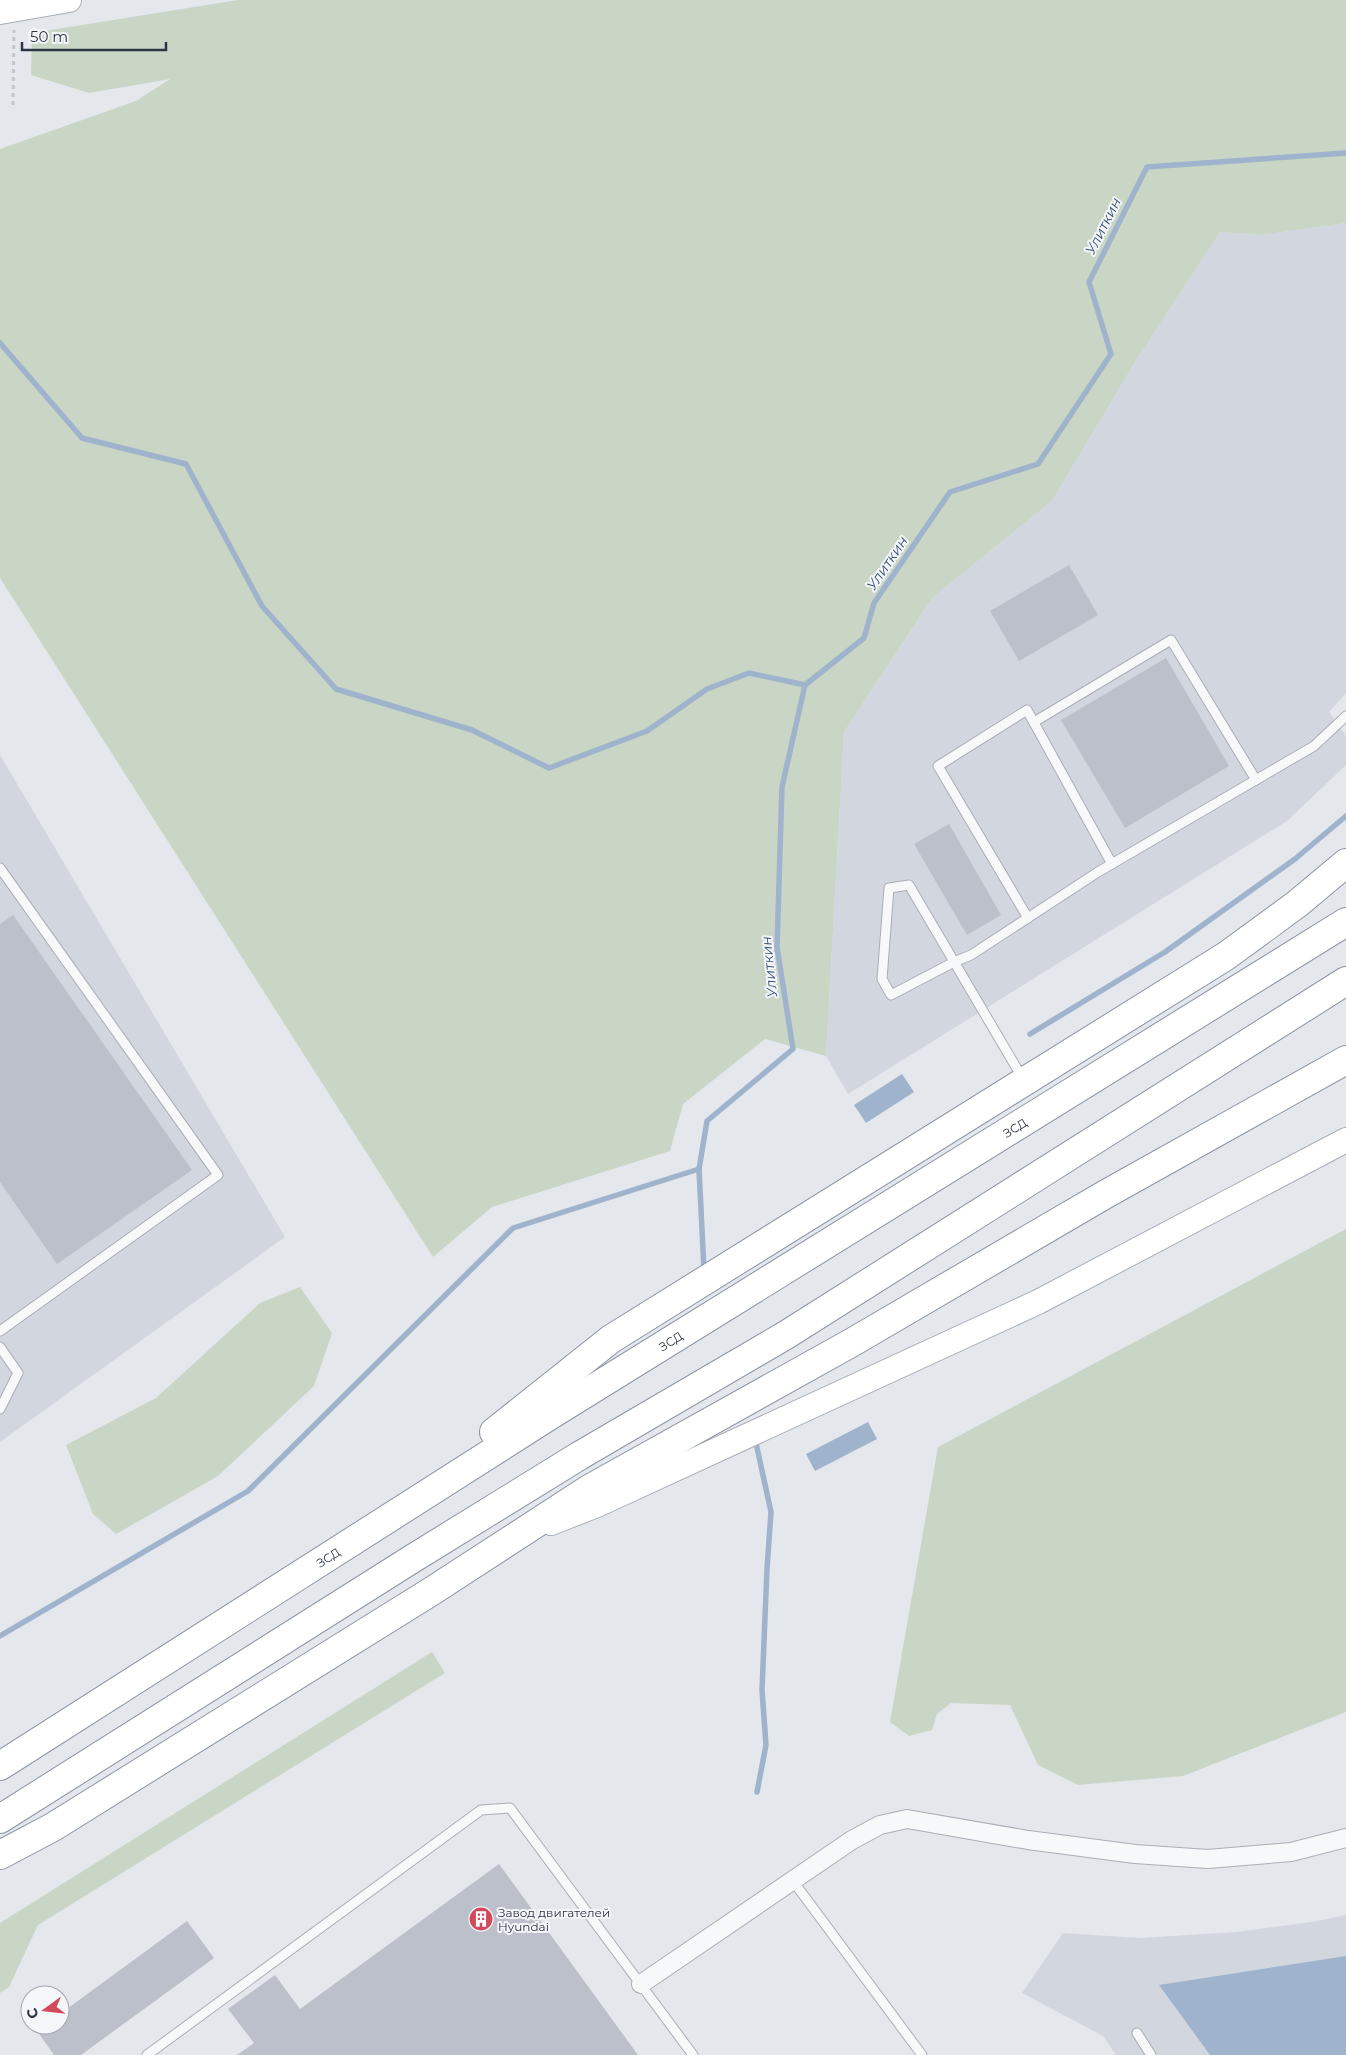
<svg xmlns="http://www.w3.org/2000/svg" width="1346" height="2055" font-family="Montserrat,sans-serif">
  <rect width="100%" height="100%" fill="#e4e7ec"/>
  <g fill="#d2d6de">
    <polygon points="1346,223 1346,693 1329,712 1346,736 1346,765 1287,821 848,1094 826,1056 844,732 932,598 1052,501 1135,362 1220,232 1262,235"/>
    <polygon points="0,755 285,1237 0,1442"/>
    <polygon points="1346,1915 1346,2055 1116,2055 1103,2036 1022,1993 1063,1933 1140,1938 1236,1932 1312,1922"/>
  </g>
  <g fill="#c9d6c5">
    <polygon points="238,0 1346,0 1346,223 1262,235 1220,232 1135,362 1052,501 932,598 844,732 826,1056 765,1039 683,1104 670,1151 492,1207 433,1257 0,578 0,149 136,101 170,79 89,93 31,75 32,33"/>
    <polygon points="1346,1229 1346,1712 1183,1776 1078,1785 1038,1765 1010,1705 951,1703 937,1714 932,1730 909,1736 890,1722 938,1447"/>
    <polygon points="300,1287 332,1333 314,1386 218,1476 116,1534 93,1514 66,1445 156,1398 260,1303"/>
    <polygon points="432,1652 445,1673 38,1925 9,1987 0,1993 0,1923"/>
  </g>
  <g fill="#9fb4cc">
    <polygon points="902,1074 914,1092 866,1123 854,1105"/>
    <polygon points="868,1422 877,1439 815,1471 806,1454"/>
    <polygon points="1346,1956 1346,2055 1210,2055 1159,1985"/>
  </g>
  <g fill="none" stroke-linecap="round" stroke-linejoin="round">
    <g stroke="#9fb4cc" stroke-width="5.5">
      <polyline points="0,343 82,438 186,464 262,606 336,689 472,730 549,768 647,731 707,689 749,673 805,685"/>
      <polyline points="1030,1034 1165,952 1295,859 1346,816"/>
      <polyline points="704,1270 699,1169 707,1121 793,1049 777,947 782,787 805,685 864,638 874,603 950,492 1038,464 1111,354 1089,282 1147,167 1346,153"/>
      <polyline points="756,1443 771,1512 767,1569 762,1690 766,1745 757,1792"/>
      <polyline points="0,1636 248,1491 513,1228 699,1169"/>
    </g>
  </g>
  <g fill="#bbc0ca">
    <polygon points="1069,565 1098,615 1019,661 990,611"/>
    <polygon points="1166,658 1229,766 1125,828 1061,720"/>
    <polygon points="949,824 1001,915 967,935 914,844"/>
    <polygon points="13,915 192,1170 57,1264 0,1182 0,924"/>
    <polygon points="499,1864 638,2055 237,2055 254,2043 228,2009 275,1975 300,2009"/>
    <polygon points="187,1921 214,1958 81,2055 54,2055 37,2031 45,2025 60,2025 60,2014"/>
  </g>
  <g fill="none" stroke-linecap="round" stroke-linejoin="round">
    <defs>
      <g id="lane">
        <polyline points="1034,722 1171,640 1256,780"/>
        <polyline points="0,868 218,1175 0,1331"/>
        <polyline points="1028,918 938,766 1027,710 1112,864"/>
        <polyline points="1023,1079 909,885 889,888 882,979 891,995 954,962 971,955 1098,872 1314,746 1346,716"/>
        <polyline points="0,1347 18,1373 0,1409"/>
        <polyline points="793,1881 922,2055"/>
        <polyline points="1137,2033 1151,2055"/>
        <polyline points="147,2055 481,1810 510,1808 693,2055"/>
      </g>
      <polyline id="street" points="641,1984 852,1840 880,1825 907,1819 1028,1840 1135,1854 1208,1859 1291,1852 1346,1838"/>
      <g id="secondary">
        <polyline points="0,12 69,0"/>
        <polyline points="551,1523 597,1505 1038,1302 1346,1140"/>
      </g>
      <g id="highway">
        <polyline points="494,1432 611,1339 1226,956 1297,904 1346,863"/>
        <path id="s1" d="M 0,1766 L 549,1416 L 1346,922"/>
        <polyline points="0,1819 412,1559 579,1456 786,1335 1346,981"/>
        <polyline points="0,1855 53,1827 432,1591 589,1489 851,1343 1106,1194 1346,1060"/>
      </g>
    </defs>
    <use href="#lane" stroke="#a9aeb7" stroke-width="11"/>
    <use href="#street" stroke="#a9aeb7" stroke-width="20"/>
    <use href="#secondary" stroke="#a9aeb7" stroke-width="26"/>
    <use href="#highway" stroke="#8b94a3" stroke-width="30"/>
    <polyline stroke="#c2c5cb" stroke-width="3" stroke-dasharray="4 4" stroke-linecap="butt" points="13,105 14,30"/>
    <use href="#lane" stroke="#f7f8fa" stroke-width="9"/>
    <use href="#street" stroke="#f7f8fa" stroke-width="18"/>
    <use href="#secondary" stroke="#fff" stroke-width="24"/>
    <use href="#highway" stroke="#fff" stroke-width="28"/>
  </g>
  <defs>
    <symbol id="building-disc" viewBox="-11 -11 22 22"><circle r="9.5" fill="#d1495b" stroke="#f4f6f9"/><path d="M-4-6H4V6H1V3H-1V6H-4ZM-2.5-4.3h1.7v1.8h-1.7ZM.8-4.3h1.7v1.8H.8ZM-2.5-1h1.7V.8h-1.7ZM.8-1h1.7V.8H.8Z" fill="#fff"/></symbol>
  </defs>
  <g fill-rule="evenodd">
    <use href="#building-disc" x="467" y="1905" width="28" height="28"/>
  </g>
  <g text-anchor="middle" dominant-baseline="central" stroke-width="4" stroke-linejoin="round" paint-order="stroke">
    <g font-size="12" fill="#2b3445" stroke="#f4f6f9">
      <text stroke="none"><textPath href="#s1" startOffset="1199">ЗСД</textPath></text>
      <text stroke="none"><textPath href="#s1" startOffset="794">ЗСД</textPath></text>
      <text stroke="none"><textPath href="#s1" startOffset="389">ЗСД</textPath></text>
    </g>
    <g font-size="12" fill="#2b3445" stroke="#f4f6f9" text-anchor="start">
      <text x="498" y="1912">Завод двигателей<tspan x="498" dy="14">Hyundai</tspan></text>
    </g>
    <g font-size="14" font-style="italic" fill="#34527a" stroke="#f4f6f9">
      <text transform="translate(1103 226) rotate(-63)">Улиткин</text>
      <text transform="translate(887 563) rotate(-56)">Улиткин</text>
      <text transform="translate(769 967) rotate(-96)">Улиткин</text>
    </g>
  </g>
  <g transform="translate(45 2010) rotate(255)"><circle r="24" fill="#f4f6f9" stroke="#a4a8b1"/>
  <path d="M0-4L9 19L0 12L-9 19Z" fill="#d1495b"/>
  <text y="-8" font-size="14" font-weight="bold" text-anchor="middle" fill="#2b3445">С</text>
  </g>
  <path d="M22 42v8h144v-8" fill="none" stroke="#2b3445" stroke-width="2.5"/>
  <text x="30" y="42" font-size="15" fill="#2b3445" stroke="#f4f6f9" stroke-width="4" paint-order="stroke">50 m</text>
</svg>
